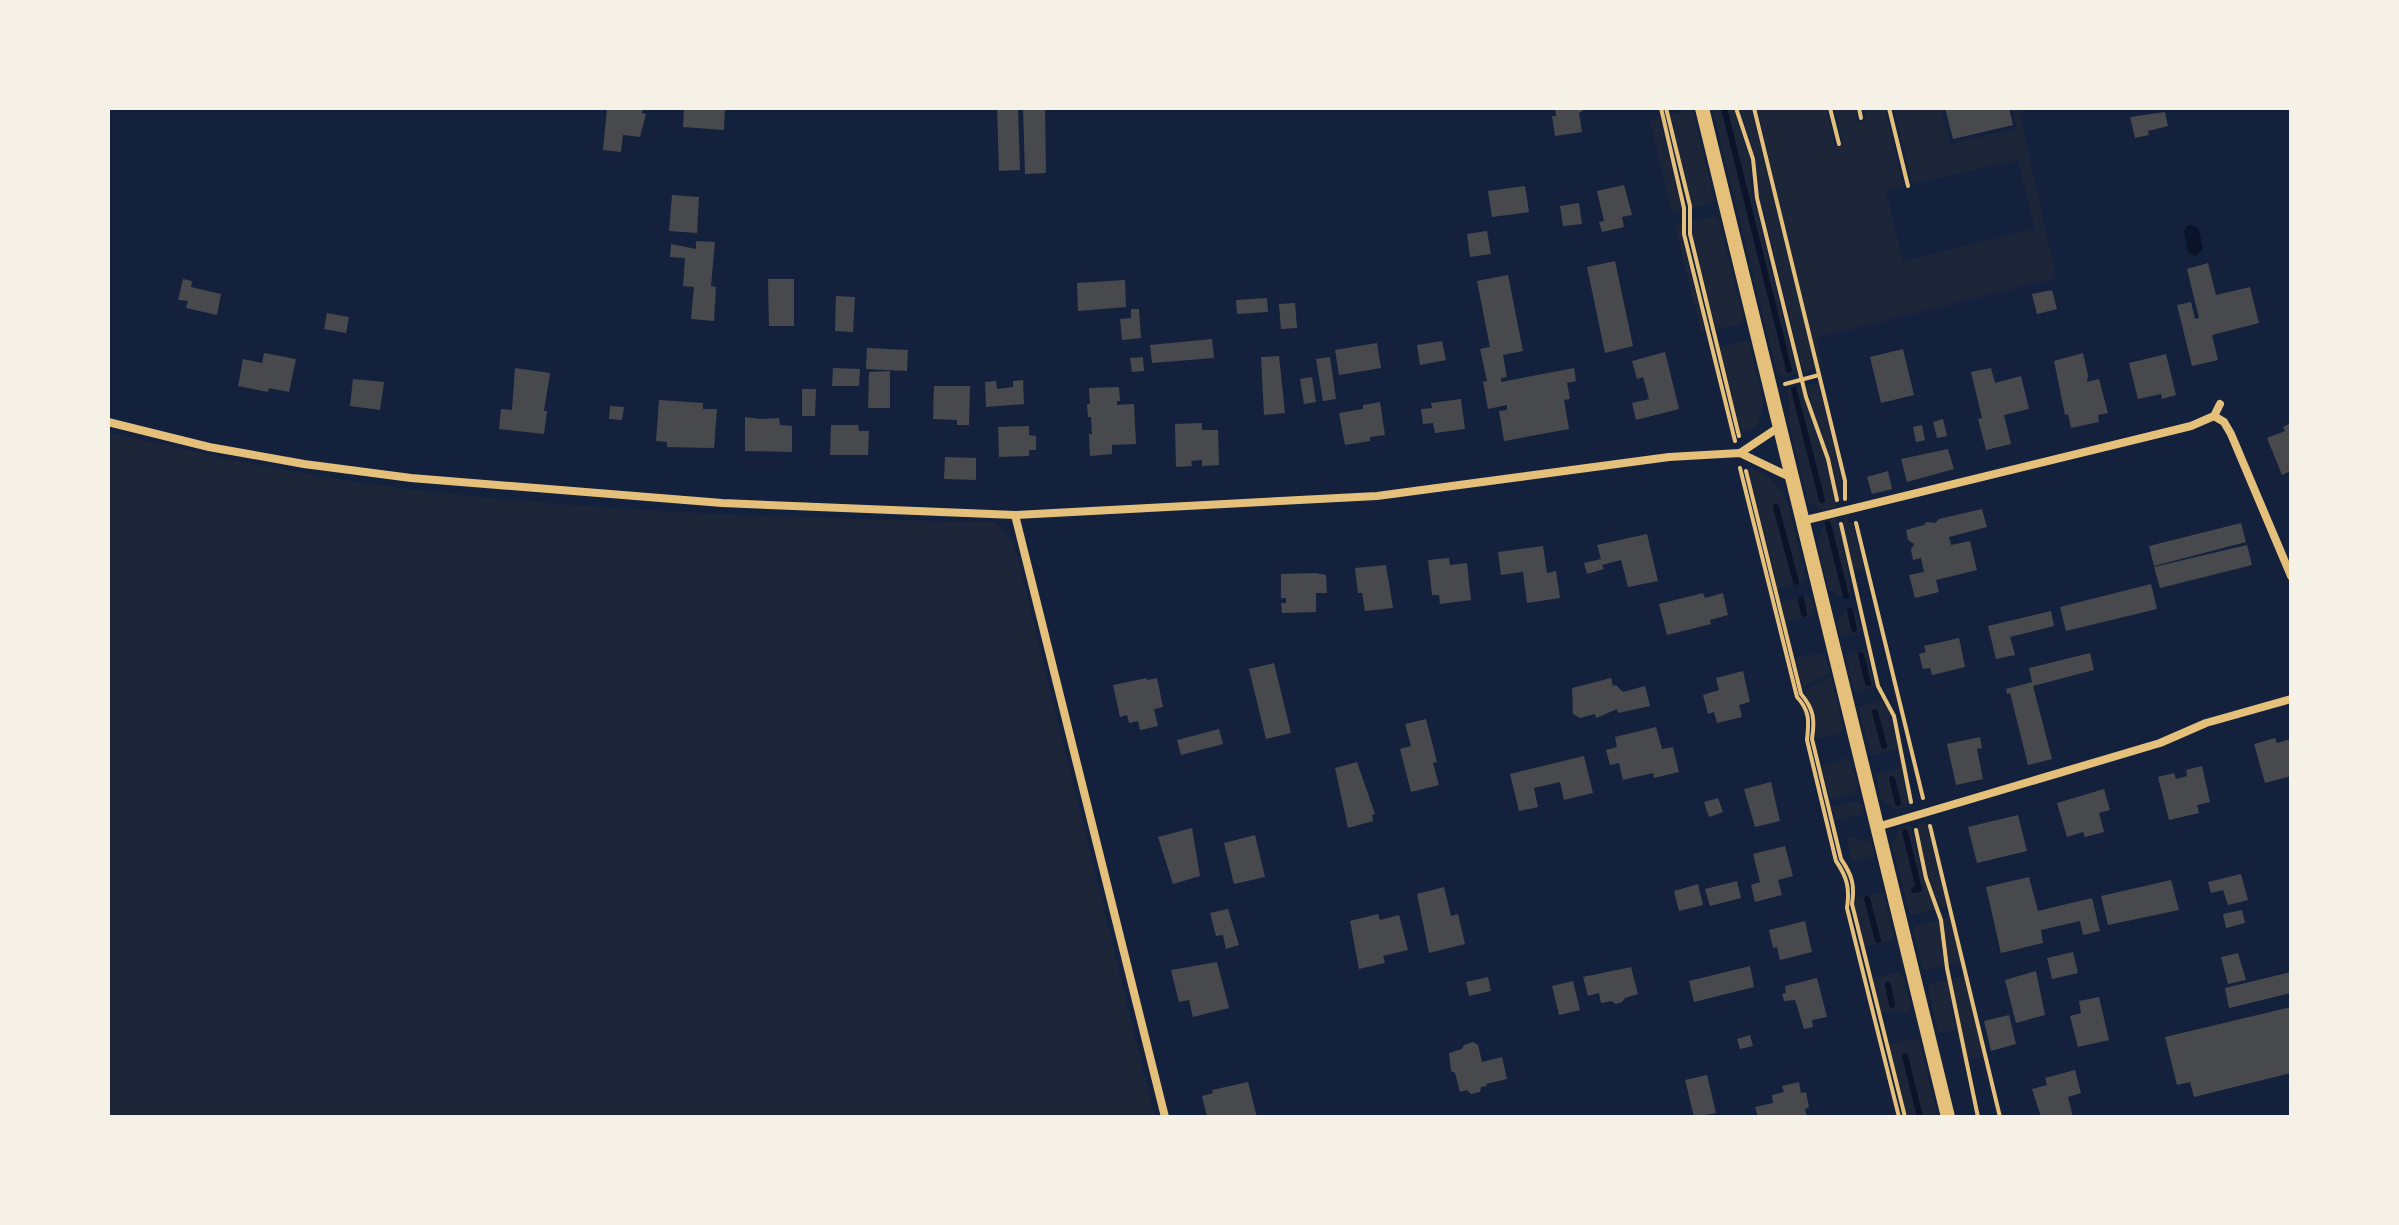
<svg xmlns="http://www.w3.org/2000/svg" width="2399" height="1225" font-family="'Work Sans',sans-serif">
  <rect width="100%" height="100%" fill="#14213d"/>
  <g fill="#1d2539">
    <polygon points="1712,108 1733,108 1750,161 1751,187 1797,374 1784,377 1777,374"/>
    <polygon points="1739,108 1751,108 1815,369 1803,372 1757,185 1756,159"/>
    <polygon points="1756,108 1826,108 1835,146 1843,144 1834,108 1855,108 1858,122 1866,120 1863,108 1885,108 1903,186 1886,191 1903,261 2035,229 2018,160 1912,184 1894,108 1941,108 1950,144 2017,128 2012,108 2019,108 2056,278 1816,338 1823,367 1820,368"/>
    <polygon points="1689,110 1693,112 1714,199 1711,203 1692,208 1670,115"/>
    <polygon points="1659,117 1682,210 1672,212 1650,120"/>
    <polygon points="1715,216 1719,219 1744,320 1741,324 1716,330 1693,234 1692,222"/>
    <polygon points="1681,224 1681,234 1705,331 1701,332 1675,226"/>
    <polygon points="1745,341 1749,343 1764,403 1757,425 1741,433 1720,347"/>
    <polygon points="1818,383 1843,485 1841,507 1830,458 1806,386"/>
    <polygon points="1801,387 1825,460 1836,508 1820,509 1808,501 1787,416 1790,415 1787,390"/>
    <path d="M 108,432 C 195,453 282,471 370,484 C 577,512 786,518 995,522 L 1014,543 L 1155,1117 L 108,1117 Z"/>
    <path d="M 1748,467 C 1767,473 1778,482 1787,501 L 1806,577 L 1802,582 L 1778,588 Z"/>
    <polygon points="1847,515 1848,522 1853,523 1863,569 1854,571 1843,516"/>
    <path d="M 1837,517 L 1851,588 L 1850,593 L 1841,597 L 1829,590 C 1824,565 1805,529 1837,517 Z"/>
    <polygon points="1806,596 1811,599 1814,611 1811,616 1786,622 1781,602"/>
    <polygon points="1856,610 1861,631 1845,636 1840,633 1837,621 1845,612"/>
    <polygon points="1865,650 1875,687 1858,692 1854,689 1846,658 1849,654"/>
    <polygon points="1820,653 1825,656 1830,673 1803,687 1795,658"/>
    <path d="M 1831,677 L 1843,728 L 1839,733 L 1815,739 C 1819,713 1814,711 1804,691 Z"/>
    <polygon points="1882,701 1890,716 1898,749 1874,755 1870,752 1859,710 1862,706"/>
    <polygon points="1846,758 1851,762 1858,788 1854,793 1830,799 1821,766"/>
    <polygon points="1901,767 1908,807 1894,809 1881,800 1876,777 1878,773"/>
    <polygon points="1856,801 1862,804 1864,814 1835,821 1832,807"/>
    <polygon points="1926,822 1947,906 1941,908 1928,877 1917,824"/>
    <polygon points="1911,825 1923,878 1936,909 1913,915 1909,912 1892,844 1900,829"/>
    <polygon points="1846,836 1871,842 1874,853 1870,858 1852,862"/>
    <polygon points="1879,893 1884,895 1894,936 1890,941 1865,947 1855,905 1856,898"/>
    <polygon points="1950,917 1961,962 1949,965 1943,919"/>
    <polygon points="1939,920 1944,966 1927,970 1923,968 1913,930 1916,926"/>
    <polygon points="1898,972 1903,976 1911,1007 1908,1012 1881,1011 1873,979"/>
    <polygon points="1965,976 1984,1057 1968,1061 1952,979"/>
    <polygon points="1947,980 1956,1030 1938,1033 1928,988 1930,984"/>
    <polygon points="1914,1038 1919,1041 1938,1117 1907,1117 1889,1044"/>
  </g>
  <polygon fill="#0b132b" points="2188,225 2195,226 2199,230 2203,249 2196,256 2188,252 2184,231"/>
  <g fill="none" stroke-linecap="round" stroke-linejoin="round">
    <g stroke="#0b132b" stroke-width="6">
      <polyline points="1724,108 1789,370"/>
      <polyline points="1794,390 1822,500"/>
      <polyline points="1776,507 1796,582"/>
      <polyline points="1828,524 1846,596"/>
      <polyline points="1801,599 1804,614"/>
      <polyline points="1850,611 1854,629"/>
      <polyline points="1861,655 1868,683"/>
      <polyline points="1875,712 1884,746"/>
      <polyline points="1892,779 1898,803"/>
      <polyline points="1905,832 1919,889 1914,890"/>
      <polyline points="1867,899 1878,940"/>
      <polyline points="1888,985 1892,1005"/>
      <polyline points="1905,1056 1920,1117"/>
    </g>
  </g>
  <g fill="#48494c">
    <polygon points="607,108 643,108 642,113 646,114 640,137 623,135 621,152 603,150"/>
    <polygon points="684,108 725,108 724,130 683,127"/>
    <polygon points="997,108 1018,108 1020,170 999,171"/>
    <polygon points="1023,108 1045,108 1046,173 1025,174"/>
    <polygon points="1555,108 1587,108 1579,113 1582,132 1555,136 1552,116 1556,116"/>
    <polygon points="1945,108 2009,108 2013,125 1953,139"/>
    <polygon points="2165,112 2168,126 2148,131 2149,135 2135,138 2130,117"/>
    <polygon points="1624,185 1632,215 1622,217 1624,227 1602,232 1599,222 1604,221 1597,191"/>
    <polygon points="1525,186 1529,212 1492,217 1488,191"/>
    <polygon points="672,195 699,197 697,233 669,231"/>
    <polygon points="1579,203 1582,224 1563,226 1560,206"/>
    <polygon points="1487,231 1491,254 1470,257 1467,234"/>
    <polygon points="696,241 715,242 711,286 716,287 714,321 691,319 694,287 683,286 685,258 670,257 671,244 696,249"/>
    <polygon points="1615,261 1633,346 1605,353 1587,267"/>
    <polygon points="2208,263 2216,295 2250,287 2259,323 2212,335 2218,360 2192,366 2177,305 2191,302 2195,319 2199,318 2187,269"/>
    <polygon points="1508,275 1523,351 1503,355 1507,377 1501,378 1501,382 1574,368 1576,381 1567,383 1570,399 1564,400 1569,429 1504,441 1499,411 1507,410 1507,405 1488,409 1483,382 1487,381 1480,349 1490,347 1477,281"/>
    <polygon points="183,279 192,281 191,287 221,294 217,315 186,308 188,301 178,300"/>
    <polygon points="768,279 794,279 794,326 769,326"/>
    <polygon points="1125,280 1126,307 1078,311 1077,283"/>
    <polygon points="2052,290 2057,309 2037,314 2032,294"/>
    <polygon points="836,296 855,297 853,332 835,331"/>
    <polygon points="1267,298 1268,312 1237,314 1236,300"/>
    <polygon points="1295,303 1297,328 1281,329 1279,304"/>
    <polygon points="1131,309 1139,309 1141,338 1122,340 1120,319 1131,318"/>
    <polygon points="327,313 349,317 346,333 324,329"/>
    <polygon points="1212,339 1214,358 1152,363 1150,345"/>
    <polygon points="1442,341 1446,360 1420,365 1417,345"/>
    <polygon points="1377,343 1381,368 1339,375 1335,350"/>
    <polygon points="867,348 908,350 907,371 866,369"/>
    <polygon points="1903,349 1914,395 1881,403 1870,357"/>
    <polygon points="1665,352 1679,409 1636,420 1632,403 1649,399 1643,377 1637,379 1632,361"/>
    <polygon points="264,353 296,359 289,392 269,388 268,392 238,386 243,359 262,363"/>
    <polygon points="2083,353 2088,375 2087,382 2099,379 2108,413 2098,415 2099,422 2071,428 2068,414 2065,415 2054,361"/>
    <polygon points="2166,354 2176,395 2162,399 2161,394 2138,399 2129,363"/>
    <polygon points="1279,356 1285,413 1264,415 1261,357"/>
    <polygon points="1143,357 1144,371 1132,372 1130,358"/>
    <polygon points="1330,357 1336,399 1323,401 1316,359"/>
    <polygon points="515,368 550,373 544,411 547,411 544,434 499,429 501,409 512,410"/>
    <polygon points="833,368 860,369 859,386 832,386"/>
    <polygon points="1991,368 1995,383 2021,376 2029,409 2004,415 2011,444 1986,450 1978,419 1982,418 1971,372"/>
    <polygon points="890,371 890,408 868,408 869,372"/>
    <polygon points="1312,377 1316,402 1304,404 1300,379"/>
    <polygon points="353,379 384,382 380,410 350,406"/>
    <polygon points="1023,380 1024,404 986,407 985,382 996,381 997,389 1013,387 1013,381"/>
    <polygon points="934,386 970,386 969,425 957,425 957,420 933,419"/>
    <polygon points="1119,387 1120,401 1117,401 1117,405 1134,404 1136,444 1112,445 1112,454 1090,456 1089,434 1092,434 1091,417 1088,417 1087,404 1090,404 1089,388"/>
    <polygon points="802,389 816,389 815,416 802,416"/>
    <polygon points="1461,399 1465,429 1435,433 1433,423 1423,424 1421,409 1432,408 1431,403"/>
    <polygon points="659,400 703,403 703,409 717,409 714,448 667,447 667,442 656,441"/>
    <polygon points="1380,402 1385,435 1370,437 1370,441 1345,445 1339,413 1363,409 1363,405"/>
    <polygon points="610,406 624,407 622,420 609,419"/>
    <polygon points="745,417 760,419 779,418 780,425 792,426 792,452 745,451"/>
    <polygon points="1943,419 1947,436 1937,438 1933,422"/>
    <polygon points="1202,423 1202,430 1218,430 1219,465 1202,466 1202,460 1191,461 1192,466 1176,467 1175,424"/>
    <polygon points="2291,423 2291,471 2282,475 2267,438 2285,431 2283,427"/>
    <polygon points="831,425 858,425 859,431 869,431 868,455 830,455"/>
    <polygon points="1922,425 1925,440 1916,442 1913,427"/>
    <polygon points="1029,426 1029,435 1036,436 1036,450 1029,450 1029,456 999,457 998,427"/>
    <polygon points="1948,449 1954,469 1907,482 1901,459"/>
    <polygon points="945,457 976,458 976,480 944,479"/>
    <polygon points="1888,471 1892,489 1872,494 1867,477"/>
    <polygon points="1982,509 1987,527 1949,537 1951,545 1970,541 1977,570 1936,580 1939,592 1915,598 1909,575 1924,572 1921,558 1913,560 1911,550 1914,544 1908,540 1906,530 1924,525 1926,522 1935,523 1939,519"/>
    <polygon points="2241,523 2246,542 2154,566 2149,546"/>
    <polygon points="1647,534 1658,581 1628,587 1621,560 1602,565 1604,569 1587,574 1584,563 1601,559 1597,545"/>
    <polygon points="2247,545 2252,565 2160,588 2154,567"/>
    <polygon points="1543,546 1547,573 1556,571 1560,598 1527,603 1523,572 1501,575 1498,552"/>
    <polygon points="1449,558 1450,565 1467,563 1471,600 1440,604 1439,595 1432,595 1428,560"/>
    <polygon points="1386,565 1393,608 1365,611 1362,593 1358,593 1355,568"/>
    <polygon points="1316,573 1326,575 1327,593 1316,593 1316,612 1282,613 1281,603 1286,603 1286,598 1281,598 1281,574"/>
    <polygon points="2151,584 2157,609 2066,631 2060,607"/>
    <polygon points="1703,593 1705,598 1723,593 1728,615 1710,620 1711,624 1667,635 1659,604"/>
    <polygon points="2051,611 2054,626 2010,637 2015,655 1996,659 1988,626"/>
    <polygon points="1959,638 1965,667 1932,675 1930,668 1923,669 1919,654 1926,652 1924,646"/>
    <polygon points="2090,653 2094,670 2033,686 2052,759 2028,765 2010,693 2007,694 2006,689 2032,682 2029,668"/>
    <polygon points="1274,663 1291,733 1266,739 1249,669"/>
    <polygon points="1743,671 1750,702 1739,705 1742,717 1717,723 1714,712 1708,714 1703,695 1719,690 1716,678"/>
    <polygon points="1147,678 1147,680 1157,678 1163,707 1154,709 1158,726 1140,730 1138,721 1129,723 1127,715 1120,717 1113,685"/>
    <polygon points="1611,678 1613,686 1616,685 1623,692 1645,686 1650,706 1618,713 1617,709 1596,718 1595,714 1580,718 1573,714 1572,688"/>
    <polygon points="1426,719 1437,762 1433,763 1439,785 1411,792 1400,749 1411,746 1405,724"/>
    <polygon points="1656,727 1662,749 1673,747 1679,772 1654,778 1653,773 1623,780 1619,763 1610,765 1606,750 1617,747 1615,737"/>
    <polygon points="1219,729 1223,744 1181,755 1177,740"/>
    <polygon points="1980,737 1982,748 1977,749 1983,779 1956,785 1947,744"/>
    <polygon points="2275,738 2277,743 2291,739 2291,776 2265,783 2254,744"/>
    <polygon points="1584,756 1593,793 1564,800 1560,782 1534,788 1538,807 1519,811 1510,774"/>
    <polygon points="1357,762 1375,814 1372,815 1373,821 1348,828 1335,768"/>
    <polygon points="2202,766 2210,802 2197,805 2199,813 2169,820 2158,777 2174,773 2176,779 2187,776 2186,770"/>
    <polygon points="1771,782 1780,821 1755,827 1744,789"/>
    <polygon points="2104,789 2110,810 2099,813 2104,832 2085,837 2083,832 2067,837 2057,803"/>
    <polygon points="1718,798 1723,812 1709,817 1704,802"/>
    <polygon points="2018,815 2027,851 1977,863 1968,827"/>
    <polygon points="1192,828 1200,876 1173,884 1158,837"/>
    <polygon points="1255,835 1265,877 1234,884 1224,843"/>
    <polygon points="1785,846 1793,876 1778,880 1782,895 1755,902 1751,885 1760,882 1753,854"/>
    <polygon points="2241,874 2248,900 2228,905 2223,890 2211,893 2208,882"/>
    <polygon points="2029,877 2038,911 2092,898 2100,931 2083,935 2080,921 2041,930 2043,943 2001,953 1986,887"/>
    <polygon points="2171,880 2179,910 2108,925 2101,896"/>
    <polygon points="1737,881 1741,898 1710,906 1705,889"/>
    <polygon points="1698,884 1703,905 1679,911 1674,891"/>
    <polygon points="1444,887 1451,916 1458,914 1465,944 1429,953 1417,894"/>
    <polygon points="1228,909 1239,945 1226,949 1223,935 1216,936 1210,913"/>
    <polygon points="2242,910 2245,923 2226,928 2223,914"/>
    <polygon points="1378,914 1380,920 1399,915 1408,950 1383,956 1385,963 1359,969 1350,921"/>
    <polygon points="1805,921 1812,952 1780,960 1777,947 1773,948 1769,930"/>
    <polygon points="2073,952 2078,973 2052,979 2047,958"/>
    <polygon points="2238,953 2246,980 2228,984 2221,957"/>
    <polygon points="1217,962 1229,1008 1193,1017 1189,1000 1179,1002 1171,970"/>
    <polygon points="1750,966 1754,987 1694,1002 1689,981"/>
    <polygon points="1631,967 1638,994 1625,998 1622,1002 1616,1004 1611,1001 1601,1003 1599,993 1588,996 1583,977"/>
    <polygon points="2036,971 2045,1015 2016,1023 2005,980"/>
    <polygon points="2291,972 2291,993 2229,1008 2225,988"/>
    <polygon points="1488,977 1491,991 1469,996 1466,982"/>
    <polygon points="1817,978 1827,1017 1812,1020 1813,1027 1804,1029 1795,1000 1784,1001 1782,994 1786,993 1785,986"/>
    <polygon points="1573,981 1580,1010 1559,1015 1552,986"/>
    <polygon points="2099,997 2109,1040 2078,1047 2070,1016 2081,1013 2079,1001"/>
    <polygon points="2291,1007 2291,1073 2194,1097 2190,1082 2177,1085 2165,1037"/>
    <polygon points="2009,1015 2016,1044 1991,1051 1984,1021"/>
    <polygon points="1750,1035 1753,1046 1740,1049 1737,1039"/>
    <polygon points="1473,1042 1478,1045 1482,1062 1502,1057 1507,1079 1486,1084 1487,1086 1481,1087 1480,1092 1471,1094 1467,1090 1460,1092 1455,1073 1451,1071 1449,1053 1462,1049 1464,1045"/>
    <polygon points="2075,1070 2081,1093 2068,1097 2073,1117 2041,1117 2032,1089 2047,1085 2045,1078"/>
    <polygon points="1707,1075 1716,1113 1694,1117 1685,1080"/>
    <polygon points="1248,1082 1257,1117 1207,1117 1202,1096 1213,1093 1212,1090"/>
    <polygon points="1799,1082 1801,1093 1806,1092 1809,1107 1805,1109 1807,1117 1758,1117 1755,1107 1773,1103 1772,1095 1784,1092 1782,1086"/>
  </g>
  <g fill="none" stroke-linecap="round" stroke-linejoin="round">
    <g stroke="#e5c07b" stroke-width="4">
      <polyline points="1661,108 1684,208 1684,234 1735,441"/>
      <polyline points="1666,108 1690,206 1690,234 1739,436"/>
      <polyline points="1736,108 1753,159 1757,198 1806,397 1828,459 1837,500"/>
      <polyline points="1754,108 1845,481 1845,499"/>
      <polyline points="1830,108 1839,144"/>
      <polyline points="1859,108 1861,118"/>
      <polyline points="1889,108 1908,186"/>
      <polyline points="1785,384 1819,375"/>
      <path d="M 1740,468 L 1797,697 C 1810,711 1809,721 1807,740 L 1836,861 C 1847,877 1850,888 1847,908 L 1899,1117"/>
      <path d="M 1746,471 L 1801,694 C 1814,709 1815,720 1812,739 L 1841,859 C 1852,875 1855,885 1852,904 L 1905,1117"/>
      <polyline points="1856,523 1923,798"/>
      <polyline points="1841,524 1878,686 1894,716 1911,802"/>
      <polyline points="1930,826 2000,1117"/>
      <polyline points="1916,830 1926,878 1941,920 1947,968 1978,1117"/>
    </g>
    <g stroke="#e5c07b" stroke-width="8">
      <polyline points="2214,416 2224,422 2231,434 2291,576"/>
      <polyline points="108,422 209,447 304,464 411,478 722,503 1015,515 1377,496 1669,457 1740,453 1792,478"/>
      <polyline points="1740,453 1779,427"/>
      <polyline points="1015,515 1165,1117"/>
      <polyline points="1802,521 2191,426 2214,416 2220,404"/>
      <polyline points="1877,827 2160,743 2206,723 2291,699"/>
    </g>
    <polyline stroke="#e5c07b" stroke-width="14" points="1702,108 1948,1117"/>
  </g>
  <rect width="2399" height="1225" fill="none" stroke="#f6f1e7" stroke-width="220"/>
</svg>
